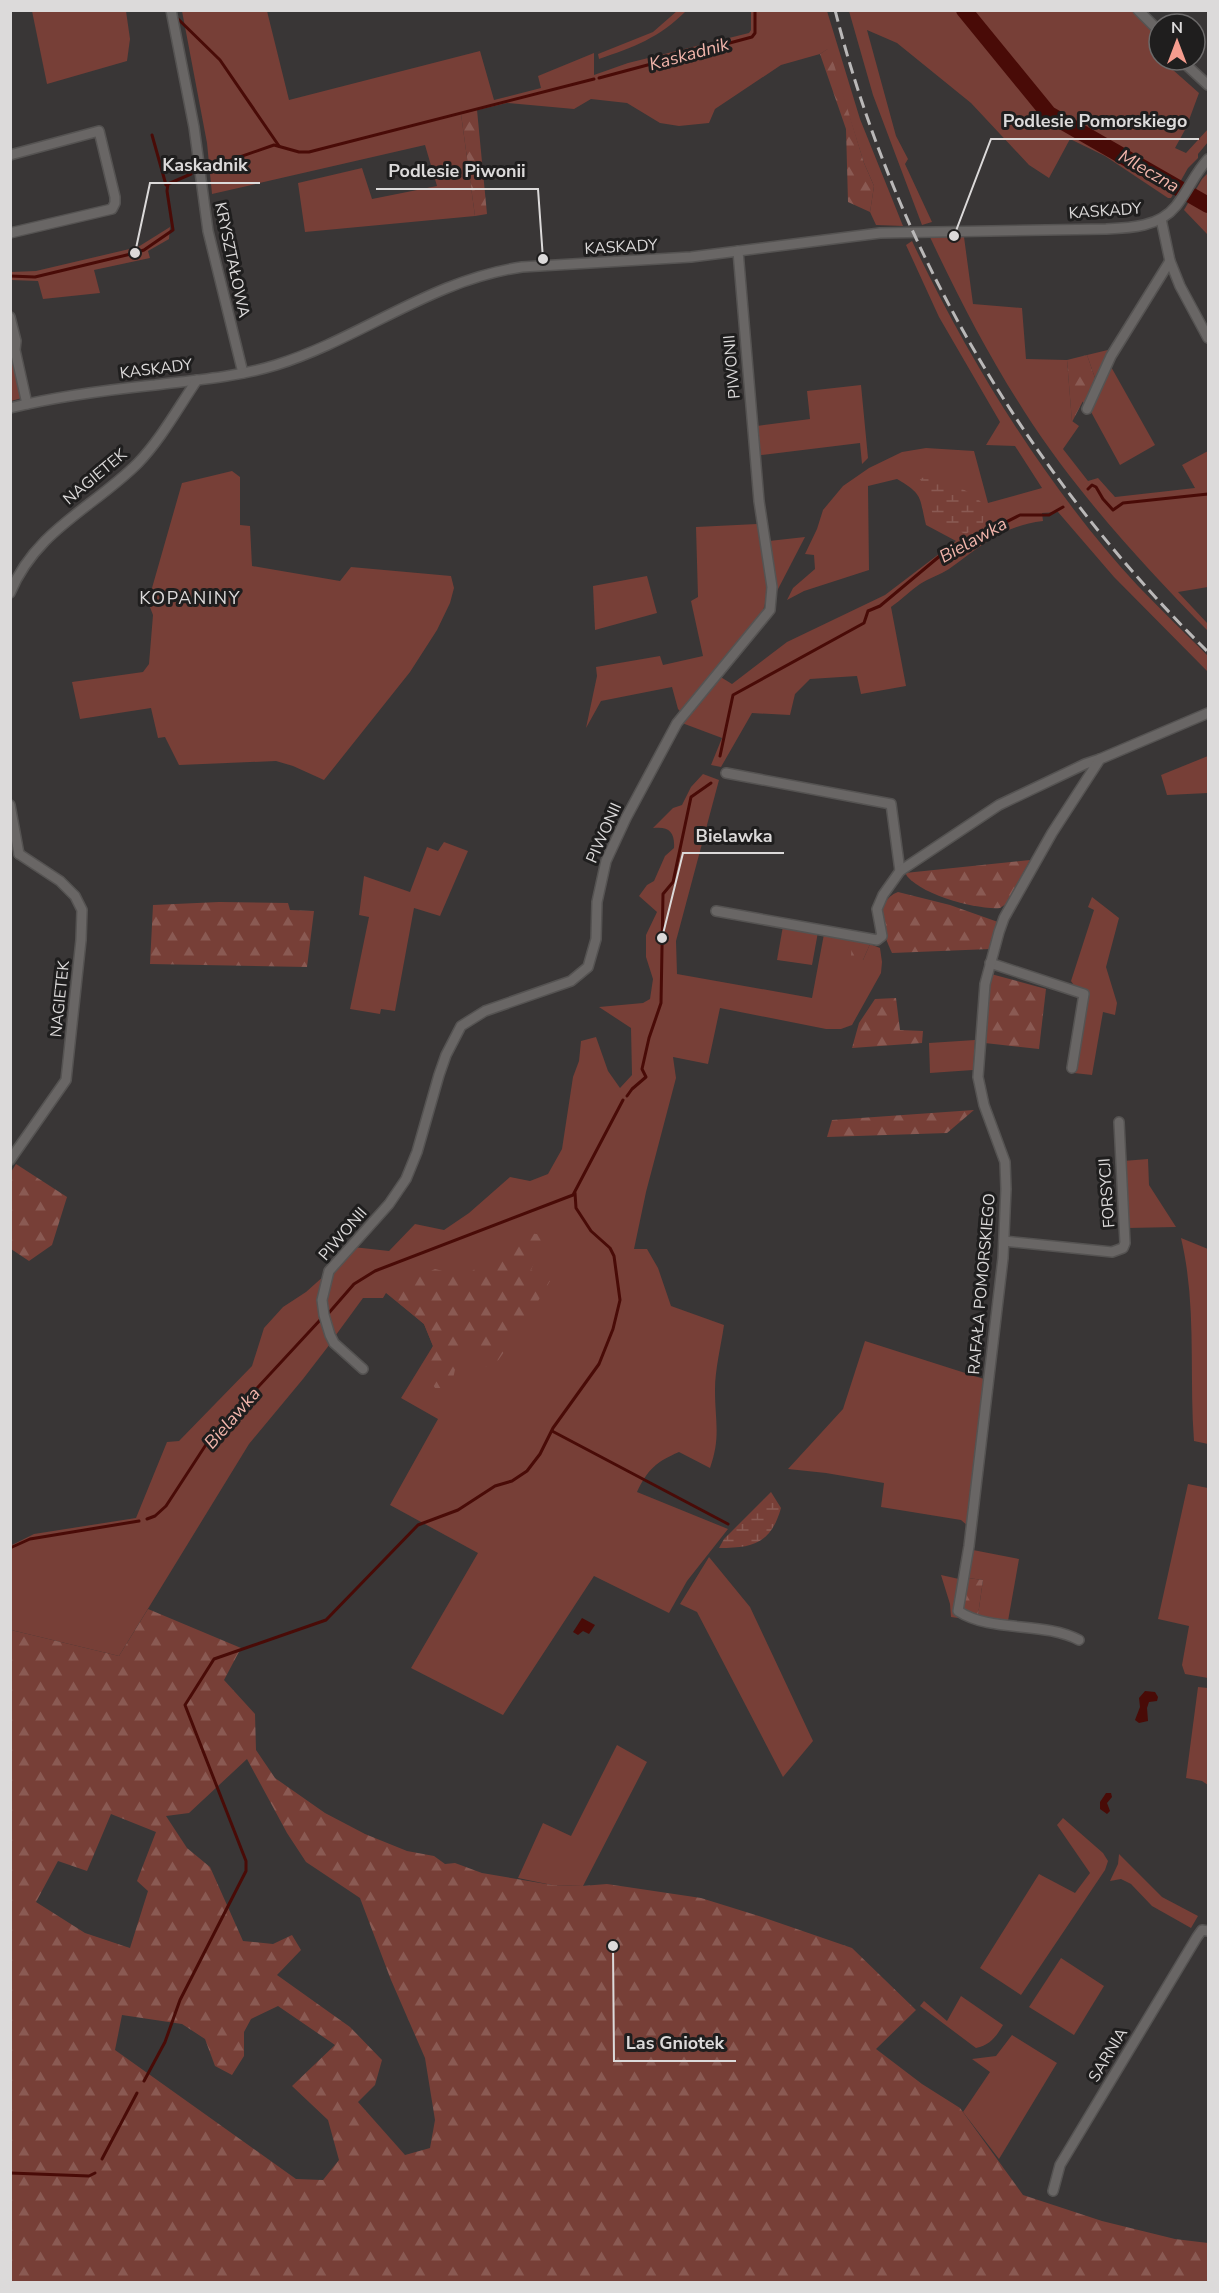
<svg xmlns="http://www.w3.org/2000/svg" width="1219" height="2293" font-family="'Nunito Sans',sans-serif">
  <defs>
    <pattern id="forest-firs" width="22" height="20" patternUnits="userSpaceOnUse" patternTransform="scale(1.5)"><rect width="22" height="20" fill="#773f37"/><path d="M5 1l3.5 6h-7zM16 11l3.5 6h-7z" fill="#8a5a53"/></pattern>
    <pattern id="wetland-marsh" width="20" height="14" patternUnits="userSpaceOnUse" patternTransform="scale(1.5)"><rect width="20" height="14" fill="#773f37"/><path d="M1 5h8M5 5V1M11 12h8M15 12V8" fill="none" stroke="#8a5a53"/></pattern>
  </defs>
  <rect width="100%" height="100%" fill="#393636"/>
  <g fill="#773f37">
    <polygon points="32,11 126,11 130,39 127,61 47,84"/>
    <polygon points="182,11 267,11 289,100 480,51 494,100 541,88 538,76 594,53 594,75 628,63 749,33 751,30 751,11 827,11 860,119 903,226 876,225 870,212 874,186 864,163 828,49 820,54 781,65 715,109 709,123 679,126 660,123 627,103 591,99 574,109 507,103 461,114 475,216 305,232 298,183 362,168 372,199 437,186 425,145 212,194 207,143"/>
    <path d="M 677,11 L 686,11 C 659,38 634,47 599,59 L 598,54 L 653,32 Z"/>
    <polygon points="849,11 1132,11 1152,29 1159,39 1159,60 1164,60 1164,62 1199,93 1186,128 1175,148 1186,153 1208,129 1208,142 1198,154 1198,158 1188,168 1171,198 1168,198 1105,156 1070,139 1049,178 1029,165 971,103 897,43 867,30 896,136 908,159 905,164 932,222 922,225 873,95"/>
    <polygon points="1208,173 1208,235 1184,210 1202,179"/>
    <polygon points="170,227 169,239 148,251 150,258 94,270 100,293 43,299 38,281 11,280 11,272 36,271 138,247"/>
    <path d="M 929,235 L 964,237 L 973,304 L 1022,308 L 1026,359 L 1067,360 L 1072,421 L 1079,426 L 1063,449 L 1088,481 L 1098,478 L 1115,497 L 1195,488 L 1182,465 L 1208,451 L 1208,587 L 1178,592 L 1208,624 L 1208,631 C 1141,563 1076,492 1024,411 C 988,355 957,295 929,235 Z"/>
    <path d="M 912,241 C 969,361 1048,489 1138,586 C 1161,610 1185,633 1208,656 L 1208,672 L 1114,577 L 1058,512 L 1042,513 L 1043,521 C 1002,526 981,546 949,569 C 940,575 929,578 920,584 C 910,591 901,600 891,607 L 906,686 L 861,694 L 857,676 L 810,679 L 795,694 L 790,715 L 752,713 L 721,767 L 711,765 L 722,738 L 682,723 L 719,676 L 732,684 L 787,642 L 885,595 L 956,541 L 926,525 C 919,497 924,495 897,479 L 868,486 L 869,570 L 804,591 L 787,600 L 793,588 L 815,569 L 814,555 L 805,554 L 817,529 L 823,510 L 843,486 L 869,468 L 902,452 L 926,448 L 974,451 L 988,503 L 1042,488 L 1015,446 L 986,445 L 1000,422 L 939,317 L 906,245 Z"/>
    <polygon points="1112,349 1110,365 1155,445 1120,465 1090,410 1082,401 1095,378 1087,355"/>
    <polygon points="10,350 22,398 11,401 10,401"/>
    <polygon points="861,385 868,458 862,464 860,443 761,455 757,426 810,419 807,391"/>
    <polygon points="232,471 240,477 240,525 250,526 252,566 340,581 351,567 451,576 454,588 450,603 437,630 410,672 324,780 293,766 276,761 179,765 165,737 158,738 151,708 80,719 72,682 143,672 149,664 153,615 148,602 182,483"/>
    <path d="M 757,524 C 762,553 775,589 760,617 L 681,712 L 678,709 L 672,687 L 601,701 L 586,728 L 597,676 L 596,667 L 660,656 L 663,665 L 703,656 L 691,601 L 698,597 L 696,527 Z"/>
    <polygon points="805,537 777,591 769,541"/>
    <polygon points="647,576 657,613 595,630 593,586"/>
    <polygon points="1208,756 1208,793 1167,795 1161,775"/>
    <path d="M 703,774 L 719,780 L 676,941 L 677,974 L 812,998 L 824,934 L 852,938 L 863,960 L 870,944 L 880,948 L 882,962 L 881,973 L 852,1025 L 841,1029 L 826,1029 L 720,1008 L 708,1064 L 673,1057 L 676,1078 L 646,1192 L 634,1249 L 647,1249 L 658,1268 L 671,1306 L 724,1325 C 721,1346 715,1369 715,1390 C 715,1421 721,1437 710,1468 L 679,1452 C 656,1462 648,1469 637,1492 L 728,1529 L 687,1581 L 669,1613 L 594,1576 L 503,1715 L 411,1668 L 478,1553 L 390,1505 L 438,1419 L 401,1398 L 433,1346 L 424,1324 L 386,1293 L 383,1298 L 363,1298 L 333,1339 L 324,1300 L 331,1271 L 353,1247 L 389,1251 L 415,1224 L 444,1230 L 469,1213 L 510,1177 L 530,1181 L 548,1174 L 562,1149 L 573,1077 L 579,1061 L 581,1041 L 596,1037 L 608,1071 L 620,1088 L 632,1075 L 631,1028 L 599,1007 L 643,1003 L 650,999 L 653,979 L 646,957 L 646,935 L 657,912 L 639,896 L 647,885 L 654,881 L 665,856 L 674,848 C 675,832 669,826 653,828 L 673,808 L 682,805 L 691,787 Z"/>
    <polygon points="444,842 468,851 440,916 414,908 395,1011 381,1009 380,1014 350,1009 369,917 359,915 364,876 410,892 427,847 438,851"/>
    <polygon points="1092,897 1119,918 1106,967 1117,1003 1115,1015 1103,1012 1092,1075 1074,1073 1089,994 1088,991 1075,987 1071,981 1094,910 1088,907"/>
    <polygon points="783,926 818,932 812,965 777,960"/>
    <polygon points="975,1040 973,1070 930,1073 929,1043"/>
    <polygon points="1148,1159 1149,1185 1176,1227 1128,1228 1123,1161"/>
    <path d="M 1181,1238 L 1208,1249 L 1208,1444 L 1194,1441 C 1189,1374 1197,1305 1181,1238 Z"/>
    <polygon points="325,1275 323,1283 330,1344 303,1379 249,1444 119,1656 11,1630 10,1546 34,1534 136,1518 167,1442 179,1441 252,1366 264,1328 283,1307 306,1292"/>
    <polygon points="865,1341 984,1379 968,1526 961,1520 881,1507 884,1483 826,1473 788,1469 843,1409"/>
    <polygon points="1188,1484 1208,1488 1208,1678 1185,1674 1182,1665 1189,1626 1158,1619"/>
    <polygon points="973,1550 1019,1559 1008,1621 995,1621 978,1615 983,1580 968,1578"/>
    <polygon points="709,1557 750,1607 813,1741 783,1777 697,1612 680,1604"/>
    <polygon points="941,1575 959,1579 954,1610 958,1618 951,1617 950,1604"/>
    <polygon points="1198,1687 1208,1688 1208,1785 1202,1781 1186,1778"/>
    <polygon points="617,1745 647,1762 583,1886 552,1885 518,1878 543,1823 571,1836"/>
    <polygon points="1063,1818 1103,1853 1108,1861 1105,1870 1021,1995 980,1968 1039,1874 1075,1893 1090,1873 1057,1825"/>
    <polygon points="1119,1854 1162,1897 1198,1916 1191,1928 1152,1906 1131,1884 1121,1879 1110,1881 1118,1864"/>
    <polygon points="1061,1958 1104,1986 1074,2035 1029,2007"/>
    <path d="M 961,1996 L 1003,2025 C 996,2037 990,2045 976,2048 L 920,2006 L 924,2001 L 947,2021 Z"/>
    <polygon points="1012,2035 1057,2063 999,2159 963,2112 990,2072 972,2059 996,2056"/>
  </g>
  <g fill="url(#forest-firs)" fill-rule="evenodd">
    <polygon points="829,48 864,163 874,186 870,212 848,202 846,129 820,54"/>
    <polygon points="477,110 487,214 475,216 461,114"/>
    <polygon points="1087,355 1095,378 1072,422 1067,360"/>
    <path d="M 1030,860 L 1006,904 L 1000,908 C 976,910 917,894 905,873 Z"/>
    <path d="M 898,892 L 950,905 L 998,922 L 990,949 L 892,953 C 883,934 872,902 898,892 Z"/>
    <polygon points="219,902 288,903 290,910 314,911 307,967 150,964 153,905"/>
    <polygon points="852,938 870,944 863,960 851,957"/>
    <polygon points="991,974 1046,989 1039,1049 985,1043 985,1018"/>
    <polygon points="896,998 900,1030 923,1031 922,1043 852,1048 859,1023 875,999"/>
    <polygon points="974,1110 947,1133 827,1137 832,1120"/>
    <polygon points="16,1164 67,1197 52,1245 29,1261 11,1249 11,1172"/>
    <polygon points="519,1232 545,1235 531,1270 550,1281 528,1318 492,1369 479,1364 481,1352 470,1350 457,1360 453,1379 448,1388 435,1388 424,1370 433,1346 424,1324 386,1292 435,1269 459,1275 471,1272 482,1263 500,1264"/>
    <polygon points="968,1578 983,1580 978,1615 964,1610 961,1605"/>
    <path d="M 148,1609 L 241,1648 L 224,1680 L 255,1714 L 256,1750 L 275,1778 L 325,1813 L 365,1834 L 407,1851 L 434,1856 L 445,1864 L 455,1863 L 482,1873 L 552,1885 L 582,1886 L 607,1884 L 701,1898 L 762,1917 L 852,1948 L 916,2010 L 876,2049 L 922,2084 L 960,2108 L 1023,2195 L 1102,2221 L 1175,2239 L 1208,2243 L 1208,2282 L 11,2282 L 11,1630 L 119,1656 ZM 247,1759 L 287,1833 L 306,1862 L 360,1898 L 391,1980 L 425,2058 L 435,2120 L 430,2148 L 405,2155 L 358,2102 L 375,2085 L 382,2060 L 350,2027 L 277,1975 L 301,1950 L 292,1935 L 273,1944 L 243,1941 L 210,1867 L 187,1848 L 166,1816 L 189,1813 ZM 111,1814 L 156,1832 L 137,1881 L 148,1891 L 130,1948 L 85,1933 L 36,1902 L 58,1861 L 87,1871 ZM 278,2006 L 335,2045 L 292,2086 L 328,2120 L 339,2160 L 323,2180 L 296,2179 L 115,2050 L 122,2015 L 182,2024 L 205,2039 L 215,2066 L 232,2075 L 244,2056 L 244,2032 L 251,2019 Z"/>
  </g>
  <g fill="url(#wetland-marsh)">
    <path d="M 934,477 C 953,484 970,490 984,505 L 983,525 L 975,527 L 966,534 L 934,521 L 927,489 L 919,478 Z"/>
    <path d="M 771,1492 L 781,1508 C 771,1543 754,1548 719,1548 L 724,1539 Z"/>
  </g>
  <g fill="#490b07">
    <polygon points="582,1618 595,1625 589,1634 583,1631 578,1635 573,1632"/>
    <polygon points="1145,1691 1155,1692 1158,1697 1157,1701 1149,1702 1147,1708 1148,1721 1139,1723 1135,1720 1140,1707 1139,1698"/>
    <polygon points="1106,1793 1111,1793 1112,1797 1107,1803 1110,1811 1107,1814 1100,1809 1100,1802"/>
  </g>
  <g fill="none" stroke-linecap="round" stroke-linejoin="round">
    <g stroke="#490b07" stroke-width="3">
      <polyline points="175,16 220,60 279,146"/>
      <polyline points="599,78 752,37 755,33 755,10"/>
      <polyline points="152,135 166,185"/>
      <polyline points="208,168 274,145 299,152 309,152 594,79"/>
      <polyline points="10,276 35,277 135,253 144,250 173,230 167,191 168,184 191,174"/>
      <polyline points="1088,489 1092,485 1096,487 1103,499 1113,510 1123,503 1208,494"/>
      <polyline points="720,756 733,695 864,623 868,611 880,606 941,555 1020,515 1049,515 1063,507"/>
      <polyline points="627,1096 632,1089 646,1077 642,1069 649,1038 661,1003 663,894 673,882 691,797 711,783"/>
      <polyline points="327,1315 354,1284 375,1271 573,1195 623,1100"/>
      <polyline points="552,1431 728,1524"/>
      <polyline points="147,1519 155,1516 166,1506 209,1440 321,1319"/>
      <polyline points="10,1548 30,1539 139,1521"/>
      <polyline points="144,2081 165,2042 180,2000 246,1871 246,1861 185,1705 214,1659 326,1620 418,1525 458,1510 495,1486 512,1481 527,1471 540,1454 553,1428 599,1364 613,1329 620,1300 614,1256 610,1248 591,1231 576,1208 575,1193"/>
      <polyline points="102,2159 137,2093"/>
      <polyline points="10,2173 89,2176 95,2173"/>
    </g>
    <polyline stroke="#490b07" stroke-width="16" points="964,10 1049,114 1208,205"/>
    <defs>
      <g id="minor">
        <polyline points="171,10 194,127 208,231 243,373"/>
        <polyline points="1138,10 1159,31"/>
        <polyline points="1181,60 1208,85"/>
        <polyline points="10,155 99,131 115,197 115,203 112,209 10,233"/>
        <polyline points="1161,219 1170,261 1180,286 1208,338"/>
        <polyline points="10,317 16,341 15,350 27,404"/>
        <path d="M 10,408 C 58,396 106,390 155,385 C 195,380 237,377 276,365 C 362,338 431,280 522,267 L 691,257 L 880,233 L 1106,229 C 1131,228 1159,227 1176,206 C 1188,191 1195,173 1208,159"/>
        <polyline points="1087,409 1111,356 1170,261"/>
        <path d="M 10,593 C 36,530 93,508 138,463 C 161,439 178,408 197,380"/>
        <polyline points="726,773 891,804 900,871"/>
        <polyline points="10,805 19,854"/>
        <polyline points="716,911 877,940 882,936 877,909 883,895 900,871 999,805 1085,764 1100,759"/>
        <polyline points="990,963 1084,994 1072,1068"/>
        <polyline points="10,1160 66,1080 81,940 82,910 75,896 60,881 19,854"/>
        <polyline points="1004,1241 1112,1252 1123,1248 1125,1243 1119,1122"/>
        <polyline points="363,1369 334,1343 330,1335 324,1315 322,1300 329,1271 389,1204 406,1179 417,1152 439,1075 446,1055 461,1026 485,1011 571,981 588,967 596,939 597,902 606,861 626,818 677,723 770,610 772,587 759,501 738,251"/>
        <path d="M 1079,1640 C 1044,1621 991,1633 958,1611 L 969,1546 L 1003,1258 L 1006,1189 L 1005,1162 L 984,1105 L 978,1077 L 985,984 L 999,932 L 1004,918 L 1052,833 L 1100,759 L 1208,713"/>
        <polyline points="1053,2191 1060,2165 1197,1937 1202,1930 1208,1931"/>
      </g>
    </defs>
    <use href="#minor" stroke="#555352" stroke-width="12"/>
    <use href="#minor" stroke="#696665" stroke-width="9"/>
    <path stroke="#bab8b8" stroke-width="3" stroke-dasharray="12 6" stroke-linecap="butt" d="M 835,10 C 897,255 1030,476 1208,652"/>
  </g>
  <g text-anchor="middle" dominant-baseline="central" stroke-width="6" stroke-linejoin="round" paint-order="stroke">
    <g font-size="16" fill="#dcdada" stroke="#1f1e1e">
      <text transform="translate(1105 211) rotate(-4)">KASKADY</text>
      <text transform="translate(621 247) rotate(-3)">KASKADY</text>
      <text transform="translate(232 260) rotate(78)">KRYSZTAŁOWA</text>
      <text transform="translate(732 367) rotate(-95)">PIWONII</text>
      <text transform="translate(156 369) rotate(-7)">KASKADY</text>
      <text transform="translate(95 477) rotate(-40)">NAGIETEK</text>
      <text transform="translate(604 833) rotate(-66)">PIWONII</text>
      <text transform="translate(60 999) rotate(-84)">NAGIETEK</text>
      <text transform="translate(1107 1193) rotate(-94)">FORSYCJI</text>
      <text transform="translate(343 1234) rotate(-49)">PIWONII</text>
      <text transform="translate(982 1284) rotate(-85)">RAFAŁA POMORSKIEGO</text>
      <text transform="translate(1108 2055) rotate(-59)">SARNIA</text>
    </g>
    <g font-size="18" font-style="italic" fill="#f2b5ab" stroke="#1f1e1e">
      <text transform="translate(689 54) rotate(-15)">Kaskadnik</text>
      <text transform="translate(1149 171) rotate(30)">Mleczna</text>
      <text transform="translate(973 540) rotate(-29)">Bielawka</text>
      <text transform="translate(232 1418) rotate(-49)">Bielawka</text>
    </g>
    <g font-size="18" letter-spacing="1.5" fill="#dcdada" stroke="#1f1e1e">
      <text x="190" y="598">KOPANINY</text>
    </g>
  </g>
  <path fill="none" stroke="#dcdada" stroke-width="2" d="M954 236L991 139H1199M135 253L150 183H260M543 259L538 189H376M662 938L683 853H784M613 1946L614 2061H736"/>
  <g fill="#dcdada" stroke="#1f1e1e" stroke-width="2">
    <circle cx="954" cy="236" r="6"/>
    <circle cx="135" cy="253" r="6"/>
    <circle cx="543" cy="259" r="6"/>
    <circle cx="662" cy="938" r="6"/>
    <circle cx="613" cy="1946" r="6"/>
  </g>
  <g font-size="18" text-anchor="middle" font-weight="bold" fill="#dcdada" stroke="#1f1e1e" stroke-width="6" stroke-linejoin="round" paint-order="stroke">
    <text x="1095" y="127">Podlesie Pomorskiego</text>
    <text x="205" y="171">Kaskadnik</text>
    <text x="457" y="177">Podlesie Piwonii</text>
    <text x="734" y="842">Bielawka</text>
    <text x="675" y="2049">Las Gniotek</text>
  </g>
  <rect width="1219" height="2293" fill="none" stroke="#dcdada" stroke-width="24"/>
  <g transform="translate(1177 42)"><circle r="28" fill="#1f1e1e" stroke="#6b6969" stroke-width="1.5"/>
  <path d="M0-4.5L10 22L0 15L-10 22Z" fill="#f59d8f"/>
  <text y="-9" font-size="16" font-weight="bold" text-anchor="middle" fill="#dcdada">N</text>
  </g>
</svg>
